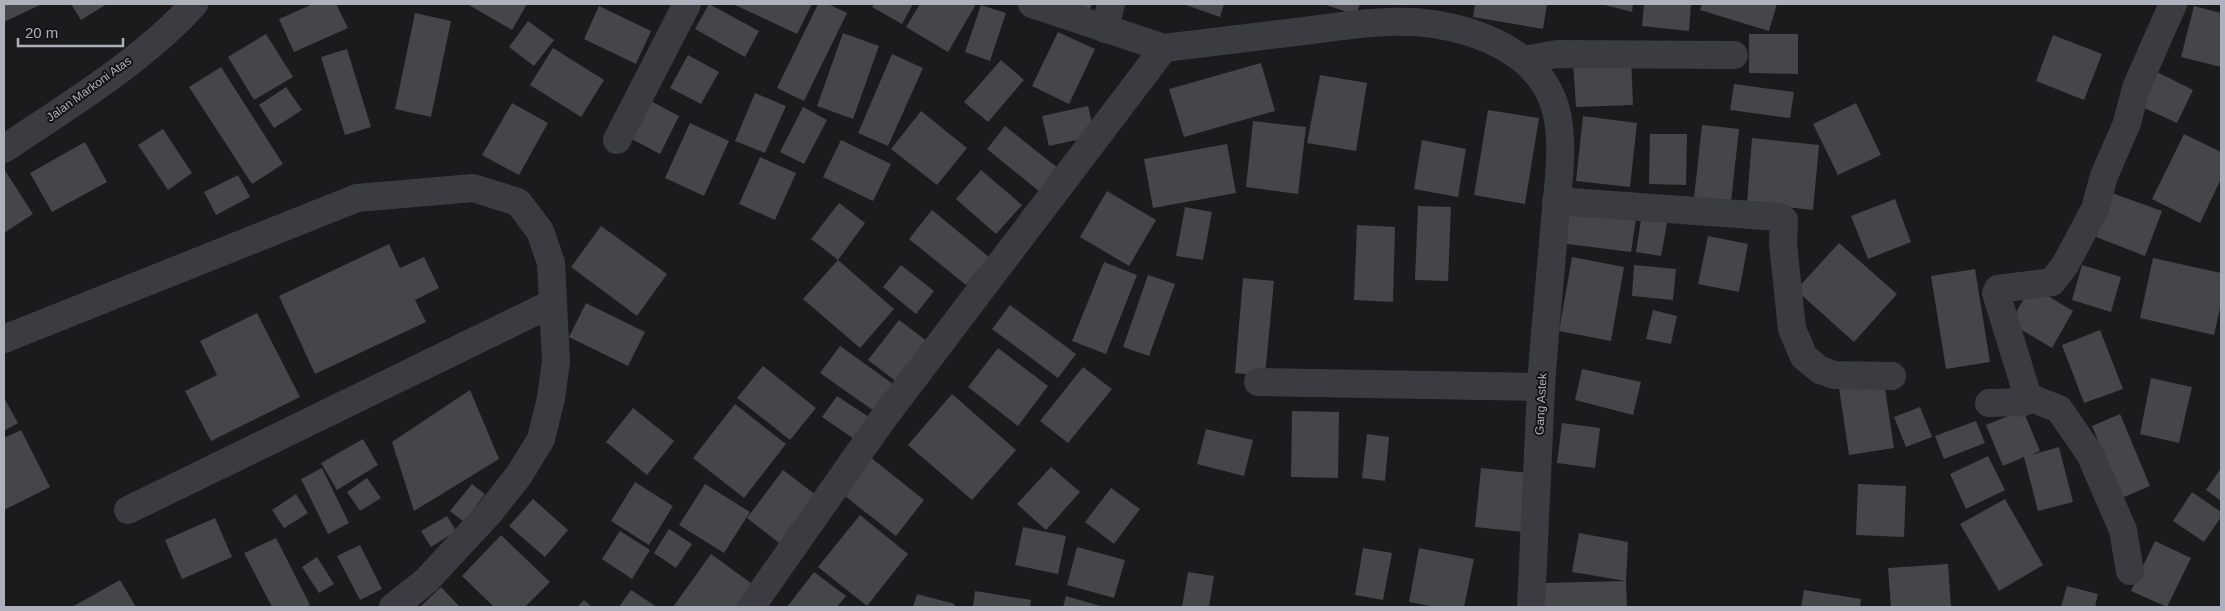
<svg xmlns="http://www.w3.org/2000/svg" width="2225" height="611" font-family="Arial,sans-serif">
  <rect width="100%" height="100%" fill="#1b1a1d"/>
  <g fill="#45454a">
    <polygon points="4,4 42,4 4,22"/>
    <polygon points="71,4 107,4 81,20"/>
    <polygon points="313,4 336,4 348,28 294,52 279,19"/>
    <polygon points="467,4 527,4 512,30"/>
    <polygon points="709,4 759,31 745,57 695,29"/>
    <polygon points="733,4 812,4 797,34"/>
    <polygon points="818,4 828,4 847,13 804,101 777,88"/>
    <polygon points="874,4 913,4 902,24 872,7"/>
    <polygon points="920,4 972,4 975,6 948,52 906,27"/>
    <polygon points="1073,4 1092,4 1089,11"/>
    <polygon points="1183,4 1224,4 1220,17"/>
    <polygon points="1323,4 1360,4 1356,15"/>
    <polygon points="1475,4 1547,4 1543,29 1473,17"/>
    <polygon points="1601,4 1633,4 1632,12"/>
    <polygon points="1644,4 1691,4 1689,31 1642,26"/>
    <polygon points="1702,4 1777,4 1769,31 1700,10"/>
    <polygon points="981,5 1006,13 990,61 965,52"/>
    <polygon points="599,6 651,31 636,64 584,39"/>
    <polygon points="2194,6 2221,13 2221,67 2181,57"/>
    <polygon points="415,13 451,21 431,117 395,109"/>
    <polygon points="528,21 554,40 534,66 509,47"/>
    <polygon points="1058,32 1095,49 1069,104 1032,86"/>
    <polygon points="843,33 879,46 853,119 817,106"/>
    <polygon points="266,34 293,77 254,100 228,57"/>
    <polygon points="1749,34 1798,34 1798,74 1749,73"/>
    <polygon points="2053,35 2102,54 2084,100 2036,81"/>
    <polygon points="553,48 604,80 581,117 530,85"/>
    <polygon points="347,49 371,127 345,135 321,57"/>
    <polygon points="892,54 923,68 888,146 858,133"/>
    <polygon points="688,55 719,72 701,104 670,88"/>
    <polygon points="1631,57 1633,105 1576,107 1573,60"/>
    <polygon points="1001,60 1024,80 988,122 964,102"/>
    <polygon points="1261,63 1275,111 1184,137 1169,89"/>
    <polygon points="221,67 283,164 252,184 189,87"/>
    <polygon points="2155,71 2193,90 2177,123 2138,105"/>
    <polygon points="1320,75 1367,83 1356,151 1307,143"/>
    <polygon points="1734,84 1794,92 1790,118 1730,110"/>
    <polygon points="286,87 302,110 274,128 259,105"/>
    <polygon points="755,93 786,106 765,153 735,141"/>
    <polygon points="645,98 679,116 660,154 626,136"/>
    <polygon points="512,103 548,123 519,175 482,155"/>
    <polygon points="1856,103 1881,155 1838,175 1813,124"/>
    <polygon points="1088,106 1095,136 1049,146 1042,116"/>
    <polygon points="803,107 827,120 804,164 780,152"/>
    <polygon points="1488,110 1539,118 1525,204 1474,195"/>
    <polygon points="921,111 967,148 937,185 891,149"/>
    <polygon points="1583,116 1637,123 1630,187 1576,181"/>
    <polygon points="1253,121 1306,127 1298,194 1246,187"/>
    <polygon points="690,123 729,141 704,196 665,178"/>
    <polygon points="1702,125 1739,129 1731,202 1694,198"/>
    <polygon points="1005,126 1059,169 1040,192 987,149"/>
    <polygon points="163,129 192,173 168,190 138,145"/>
    <polygon points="1650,134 1687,134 1686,185 1649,184"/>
    <polygon points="2184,134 2221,152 2221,179 2200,223 2152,199"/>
    <polygon points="1752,138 1819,145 1813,210 1747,203"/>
    <polygon points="841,140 891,164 873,201 823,177"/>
    <polygon points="1422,140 1466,149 1458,197 1414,189"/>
    <polygon points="85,142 107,182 52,212 30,173"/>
    <polygon points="1227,144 1236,193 1153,208 1144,159"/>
    <polygon points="760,157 796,173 775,220 739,204"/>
    <polygon points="4,169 33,214 4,233"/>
    <polygon points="981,170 1022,205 996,234 956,199"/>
    <polygon points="238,175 250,197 216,215 204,192"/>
    <polygon points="1107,191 1156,220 1129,266 1080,237"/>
    <polygon points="2112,193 2162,211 2145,256 2096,237"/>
    <polygon points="1895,199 1911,242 1868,259 1851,216"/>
    <polygon points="839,203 865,223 838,260 811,239"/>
    <polygon points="1418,206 1451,207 1448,281 1415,280"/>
    <polygon points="1185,207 1212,212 1203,260 1176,256"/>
    <polygon points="1564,209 1636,219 1631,252 1560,243"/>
    <polygon points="932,210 989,257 966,285 909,239"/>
    <polygon points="1642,213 1668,218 1661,256 1636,252"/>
    <polygon points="1357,225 1395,227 1393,302 1354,300"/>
    <polygon points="601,226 667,274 637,316 571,267"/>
    <polygon points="1708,236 1748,244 1739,292 1698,284"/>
    <polygon points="1839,243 1897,294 1854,342 1796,290"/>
    <polygon points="389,244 400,268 424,257 439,288 415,300 426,322 315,374 279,296"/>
    <polygon points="1572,257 1624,267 1611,341 1559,331"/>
    <polygon points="2153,258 2221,273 2221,304 2214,335 2140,318"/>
    <polygon points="838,260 894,309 860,348 803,299"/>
    <polygon points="1104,262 1137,275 1106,354 1072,341"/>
    <polygon points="901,265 934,291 916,314 883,287"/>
    <polygon points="1634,265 1676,269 1673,300 1632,296"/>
    <polygon points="2082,265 2121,277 2111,312 2072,300"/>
    <polygon points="1975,269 1990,362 1946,369 1931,276"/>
    <polygon points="1148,275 1175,284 1149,356 1123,347"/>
    <polygon points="1243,278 1274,281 1265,376 1235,373"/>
    <polygon points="2031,286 2073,311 2052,348 2010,323"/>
    <polygon points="586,303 645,332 628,366 569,337"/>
    <polygon points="1010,305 1076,354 1058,378 992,329"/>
    <polygon points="1653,310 1677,316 1671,344 1646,339"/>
    <polygon points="257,313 300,397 211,441 185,391 217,375 200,341"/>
    <polygon points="899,320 936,348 905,388 868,360"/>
    <polygon points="2100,330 2123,389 2084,403 2062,345"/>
    <polygon points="840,346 893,384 874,411 820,373"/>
    <polygon points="998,348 1048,386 1018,426 968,387"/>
    <polygon points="763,366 816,408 790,440 737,398"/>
    <polygon points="1083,367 1112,389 1068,443 1040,421"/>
    <polygon points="1582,369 1641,382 1633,415 1575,400"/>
    <polygon points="2151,378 2192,387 2179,443 2140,434"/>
    <polygon points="1884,382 1894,448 1849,455 1839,388"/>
    <polygon points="470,390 499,459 414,511 392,442"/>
    <polygon points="952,394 1016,450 972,500 908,445"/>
    <polygon points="837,396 872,419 857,441 822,417"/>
    <polygon points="4,398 18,423 4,431"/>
    <polygon points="735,404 786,444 744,498 693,458"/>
    <polygon points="1920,407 1932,437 1906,447 1894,417"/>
    <polygon points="633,408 674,441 647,475 606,442"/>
    <polygon points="2023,410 2040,451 2031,455 2059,447 2073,502 2038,511 2024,457 2003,466 1986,425"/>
    <polygon points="1292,411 1339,412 1338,478 1291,477"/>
    <polygon points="2120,414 2150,486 2122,498 2092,426"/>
    <polygon points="1976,421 1985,443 1944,459 1935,436"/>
    <polygon points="1562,423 1600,428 1595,468 1557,463"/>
    <polygon points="1206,429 1253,440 1244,476 1197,464"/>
    <polygon points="21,430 50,487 4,510 4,438"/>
    <polygon points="1367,434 1389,437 1385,481 1362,478"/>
    <polygon points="363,439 378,465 337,490 321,463"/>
    <polygon points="869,456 924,500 896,536 841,493"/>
    <polygon points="1988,456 2005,490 1966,509 1950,474"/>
    <polygon points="1051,467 1080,492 1046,530 1017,504"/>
    <polygon points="322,468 349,523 328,534 301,479"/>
    <polygon points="1481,468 1529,473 1523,532 1475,527"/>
    <polygon points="2221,468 2221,501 2206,490"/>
    <polygon points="783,470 824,501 787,549 747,518"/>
    <polygon points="367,478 381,498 360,511 347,492"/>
    <polygon points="635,482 673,506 649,545 611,521"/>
    <polygon points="472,484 485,494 464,522 450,511"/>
    <polygon points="705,484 750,512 724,553 679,525"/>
    <polygon points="1858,484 1906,486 1904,537 1856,535"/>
    <polygon points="1111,488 1140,509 1114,544 1085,522"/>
    <polygon points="2192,492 2221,512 2221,517 2204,542 2173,521"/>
    <polygon points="296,494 308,513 284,528 272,510"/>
    <polygon points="533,499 568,530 545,557 509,526"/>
    <polygon points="2005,499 2043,565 1999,591 1960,524"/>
    <polygon points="860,515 908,554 867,606 818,567"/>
    <polygon points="447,516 456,531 431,547 421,531"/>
    <polygon points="215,518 232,557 182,579 165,540"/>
    <polygon points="1023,527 1066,536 1058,574 1015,565"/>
    <polygon points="669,529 692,544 676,568 654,553"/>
    <polygon points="620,531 650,550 632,579 602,559"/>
    <polygon points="1579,533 1628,542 1626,581 1572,572"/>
    <polygon points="501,535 550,582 525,607 494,607 462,576"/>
    <polygon points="276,538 310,605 305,607 272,607 244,553"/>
    <polygon points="2155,541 2191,558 2167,607 2131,591"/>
    <polygon points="360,545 382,589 360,600 337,556"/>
    <polygon points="1077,547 1125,560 1114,598 1067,585"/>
    <polygon points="1363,548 1392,553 1383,600 1355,595"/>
    <polygon points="1419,548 1474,559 1464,607 1436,607 1409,602"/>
    <polygon points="711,554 755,586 739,607 673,607"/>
    <polygon points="317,557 334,584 319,593 302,567"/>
    <polygon points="1948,564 1951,607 1891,607 1888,568"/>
    <polygon points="814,572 846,596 837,607 787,607"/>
    <polygon points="1188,572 1214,576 1209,607 1182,607"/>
    <polygon points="120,580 136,607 72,607"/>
    <polygon points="1626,581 1627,607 1544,607 1543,583"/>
    <polygon points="2067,586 2098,594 2095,607 2061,607"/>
    <polygon points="441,587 460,607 420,607"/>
    <polygon points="631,590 657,607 619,607"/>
    <polygon points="1804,590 1861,599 1860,607 1801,607"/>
    <polygon points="975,591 1031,600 1030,607 973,607"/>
    <polygon points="917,594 955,604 954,607 913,607"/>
    <polygon points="1066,596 1104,607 1063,607"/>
    <polygon points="584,600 592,607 577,607"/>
  </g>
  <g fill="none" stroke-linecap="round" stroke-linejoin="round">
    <g stroke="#3b3c42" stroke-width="28">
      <polyline points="1032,4 1164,48"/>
      <polyline points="1105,29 1111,4"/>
      <polyline points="1524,60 1557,54 1734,55"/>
      <polyline points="617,140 687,4"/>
      <path d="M 4,149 C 66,107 144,60 194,4"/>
      <polyline points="1556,201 1780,217 1784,220 1783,244 1792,329 1804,357 1820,370 1834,375 1892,376"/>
      <polyline points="4,339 357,198 473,188 518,202 540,231 551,263 556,362 551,398 541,439 519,475 489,513 426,581 393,607"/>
      <polyline points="1258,382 1541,387"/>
      <polyline points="2028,397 1996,293 1998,289 2052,282 2065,265 2095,209 2104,176 2127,123 2136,88 2173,4"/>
      <polyline points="2028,397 2059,409 2090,454 2123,530 2130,571"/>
      <polyline points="1989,403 2024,402 2028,397"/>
      <polyline points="128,510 553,303"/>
      <path d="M 751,607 L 882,420 L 1164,48 C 1213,42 1262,36 1312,30 C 1350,25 1394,18 1433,24 C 1479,31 1531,51 1551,96 C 1568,133 1557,190 1554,230 C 1550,283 1544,335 1541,388 C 1537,461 1534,534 1531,607"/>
    </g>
  </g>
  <g text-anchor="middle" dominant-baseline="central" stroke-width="4" stroke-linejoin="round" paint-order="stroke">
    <g font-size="12" fill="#adb1bc" stroke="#151518">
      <text transform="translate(89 89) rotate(-36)">Jalan Markoni Atas</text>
      <text transform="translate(1541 404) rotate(-87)">Gang Astek</text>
    </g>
  </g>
  <rect width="2225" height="611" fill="none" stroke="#adb1bc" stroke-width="10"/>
  <path d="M18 38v8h105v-8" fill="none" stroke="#adb1bc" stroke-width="2.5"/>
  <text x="25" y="38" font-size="15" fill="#adb1bc" stroke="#151518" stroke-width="4" paint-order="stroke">20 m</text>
</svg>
